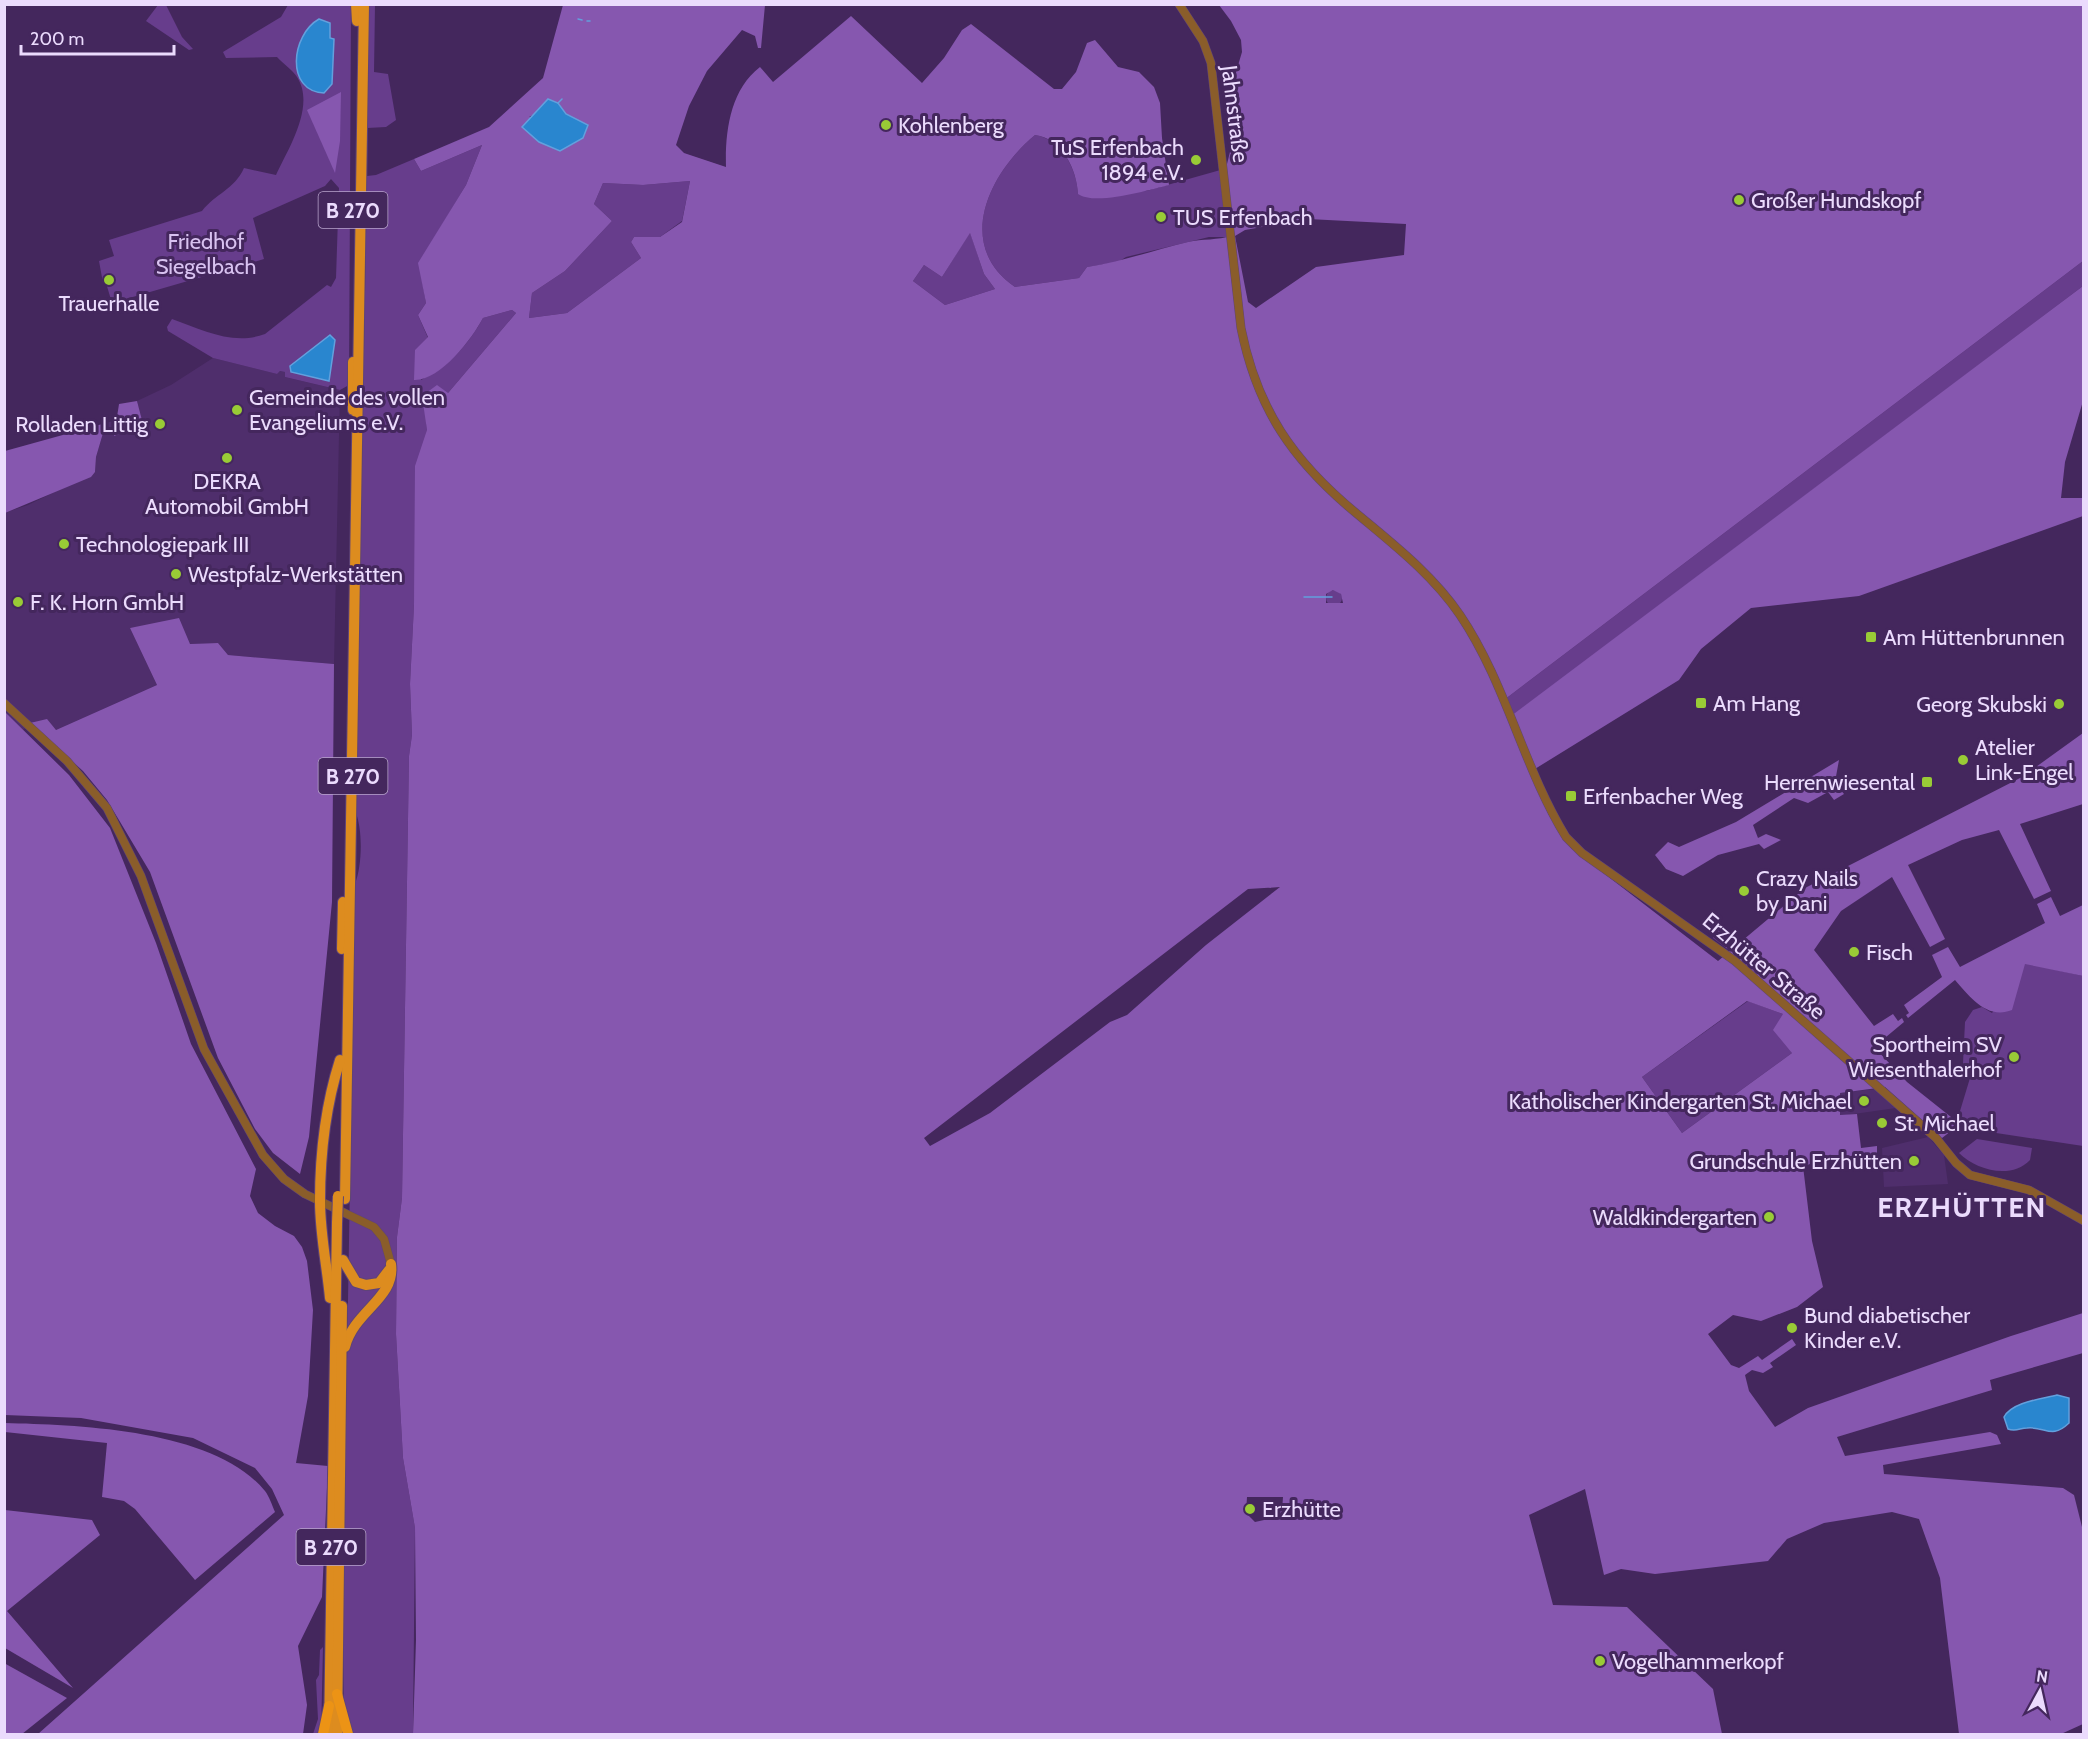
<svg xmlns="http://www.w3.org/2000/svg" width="2088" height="1739" font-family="Cabin,sans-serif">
  <rect width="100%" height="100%" fill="#44275d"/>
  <g fill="#4f2e6c">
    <polygon points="213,358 277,374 280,371 285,372 285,377 340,390 334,664 228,655 218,643 190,644 144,626 130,628 157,685 56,730 30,723 23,730 5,712 4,513 28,505 95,472 96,457 106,423 116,420 114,435 143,424 137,401 171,385"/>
    <polygon points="1875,1089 1896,1108 1840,1116 1839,1093"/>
    <polygon points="1928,1137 1944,1155 1948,1184 1884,1187 1882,1148"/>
  </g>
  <g fill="#673d8c">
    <polygon points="158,5 166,5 182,37 193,49 189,50 146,21"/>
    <path d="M 288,5 L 351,5 L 349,385 L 340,390 L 285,377 L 285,372 L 280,371 L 277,374 L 213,358 L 168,331 L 167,327 L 172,319 C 203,330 233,346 265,334 L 327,285 L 331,287 L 336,278 L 339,188 L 331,179 L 325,186 L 253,218 L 264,259 L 112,303 L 106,283 L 103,283 L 99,261 L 114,256 L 109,240 L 202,211 C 216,193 234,190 244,168 L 276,175 C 288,149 316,106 297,77 C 293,70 283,64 277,57 L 226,58 L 223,52 L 281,17 Z"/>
    <polygon points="369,5 375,5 374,72 388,74 396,120 386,127 367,128"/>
    <path d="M 1035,135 C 1062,139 1077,170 1078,194 L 1146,191 L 1224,169 L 1230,237 L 1209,237 L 1126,257 L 1118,262 L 1087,267 L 1079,278 L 1015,287 C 954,245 989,173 1035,135 Z"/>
    <path d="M 482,145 L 466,185 L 419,263 L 426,303 L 418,315 L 428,338 L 421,380 C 447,368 469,344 483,318 L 512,310 L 516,313 L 448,393 L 425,404 L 427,430 L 414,605 L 410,684 L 412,735 L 409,756 L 402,1198 L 397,1237 L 396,1334 L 403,1458 L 415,1528 L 413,1729 L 413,1734 L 351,1734 L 344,1709 L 343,1599 L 355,884 C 362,866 363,832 356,813 L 367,176 L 376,175 L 414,159 L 421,171 Z"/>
    <polygon points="690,181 682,221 660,237 634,237 631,242 641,258 567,313 529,318 532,293 565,271 612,221 594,204 603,183 643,185"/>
    <polygon points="970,232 984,274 995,289 945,305 913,281 924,265 942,277"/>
    <polygon points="2083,261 2083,286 1511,717 1504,700"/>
    <circle cx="1334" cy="598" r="8"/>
    <polygon points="1722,928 1728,934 1730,951 1713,938 1714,931"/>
    <polygon points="2025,963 2083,976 2083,1146 1983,1131 1974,1124 1957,1121 1970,1078 1963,1063 1965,1022 1973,1010 1982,1007 1992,1013"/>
    <polygon points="1748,1001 1783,1014 1792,1053 1682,1133 1642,1077"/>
    <path d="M 1977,1139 L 2032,1148 L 2030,1160 C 2011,1180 1976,1170 1959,1153 Z"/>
    <polygon points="323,1647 321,1734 313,1734 318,1719 316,1680 319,1675 320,1650"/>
  </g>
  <g fill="#8657af" fill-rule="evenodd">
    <path d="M 563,5 L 765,5 L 761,48 L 758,48 L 755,36 L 742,30 L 707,71 L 689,106 L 676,145 L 684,153 L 726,167 C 725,132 730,90 760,67 L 773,82 L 851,16 L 922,83 L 944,58 L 962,30 L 971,24 L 1054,89 L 1062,89 L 1076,72 L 1087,43 L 1095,40 L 1118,67 L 1139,72 L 1154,87 L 1160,103 L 1162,138 L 1169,185 C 1149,190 1095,206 1078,194 C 1077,170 1062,138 1035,135 C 989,173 954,245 1015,287 L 1079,278 L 1087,267 C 1121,262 1154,250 1188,242 C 1201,239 1220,240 1230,236 L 1226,168 L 1234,136 L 1231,89 L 1242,52 L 1241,40 L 1231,21 L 1219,5 L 2083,5 L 2083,261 L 1504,700 L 1511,716 L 2083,286 L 2083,401 L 2065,462 L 2061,498 L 2083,498 L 2083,516 L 1859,596 L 1751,608 L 1701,649 L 1679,680 L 1530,772 L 1549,815 L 1571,848 L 1718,961 L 1805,888 L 2022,777 L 2083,733 L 2083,804 L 2020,824 L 2051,891 L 2034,899 L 1999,830 L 1962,840 L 1908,865 L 1945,939 L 1930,947 L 1892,877 L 1841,911 L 1814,950 L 1874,1026 L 1893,1014 L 1898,1021 L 1902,1018 L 1904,1022 L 1874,1047 L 1907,1082 L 1956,1121 L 1951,1131 L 1942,1138 L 1885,1087 L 1840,1093 L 1840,1115 L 1857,1114 L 1861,1148 L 1877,1146 L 1877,1154 L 1831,1158 L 1803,1166 L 1812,1241 L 1823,1287 L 1797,1307 L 1761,1321 L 1733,1315 L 1708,1334 L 1731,1365 L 1739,1368 L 1758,1356 L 1762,1360 L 1792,1339 L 1796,1345 L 1770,1363 L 1773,1367 L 1763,1373 L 1752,1370 L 1745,1375 L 1749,1391 L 1775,1427 L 1808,1408 L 2011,1336 L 2083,1313 L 2083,1353 L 1990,1380 L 1992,1390 L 1837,1437 L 1845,1456 L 1990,1432 L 1997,1435 L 2001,1444 L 1883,1465 L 1884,1474 L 2063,1488 L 2074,1495 L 2084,1535 L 2083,1724 L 2061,1734 L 1959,1734 L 1940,1578 L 1919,1519 L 1892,1512 L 1824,1523 L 1787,1539 L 1768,1561 L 1655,1574 L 1621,1569 L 1604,1575 L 1585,1489 L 1529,1515 L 1553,1605 L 1627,1607 L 1713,1689 L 1722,1734 L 413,1734 L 416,1640 L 415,1528 L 403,1458 L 396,1334 L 397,1237 L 402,1198 L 409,756 L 412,735 L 410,684 L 414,605 L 415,466 L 427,430 L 422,396 L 437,385 L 448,393 L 516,313 L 512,310 L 483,318 C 472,339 440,381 414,380 L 415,350 L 428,337 L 418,315 L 426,303 L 418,263 L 466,185 L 482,145 L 421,171 L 414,159 L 489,127 L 543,78 ZM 558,103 L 566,114 L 588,125 L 529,117 ZM 690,181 L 682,222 L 660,237 L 634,237 L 631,242 L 641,258 L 567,313 L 529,318 L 532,293 L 565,271 L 612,221 L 594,204 L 603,183 L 643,185 ZM 1308,219 L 1406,224 L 1404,255 L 1316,267 L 1256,308 L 1248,302 L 1235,236 L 1245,230 ZM 970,233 L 984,274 L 995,289 L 945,305 L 913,281 L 924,265 L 942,277 ZM 1333,590 L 1341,594 L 1343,603 L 1326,603 L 1326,594 ZM 1280,887 L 1206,945 L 1127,1015 L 1110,1022 L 990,1113 L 930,1146 L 924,1138 L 1248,889 ZM 1747,1001 L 1783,1014 L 1773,1030 L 1792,1053 L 1682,1133 L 1642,1077 ZM 1247,1497 L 1283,1497 L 1282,1510 L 1273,1518 L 1255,1522 L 1246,1513 Z"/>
    <polygon points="341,92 340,141 335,173 307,110"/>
    <polygon points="137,401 143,424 114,436 119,404"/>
    <polygon points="106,423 96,457 95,472 91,477 5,513 5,451"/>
    <polygon points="179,618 190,644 218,643 228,655 334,664 332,902 309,1137 300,1174 273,1153 255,1129 218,1058 150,872 107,800 83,771 30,723 47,719 56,730 157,685 130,628"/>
    <polygon points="5,712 69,775 110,828 156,943 191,1044 256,1169 250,1196 258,1213 275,1226 294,1236 302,1247 307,1261 313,1310 308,1396 296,1463 328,1466 322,1597 298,1646 307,1705 303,1734 38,1734 284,1515 272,1489 255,1468 193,1438 81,1418 5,1415"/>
    <polygon points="1839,760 1835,782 1844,794 1834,800 1828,792 1808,803 1794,798 1753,825 1758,838 1766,834 1781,840 1764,849 1759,844 1718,855 1683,876 1666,869 1655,855 1668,842 1679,847 1736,822"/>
    <path d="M 2051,897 L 2060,916 L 2083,905 L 2083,976 L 2025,964 L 2012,1010 C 1987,1020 1970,997 1955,980 L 1908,1018 L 1906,1015 L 1909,1013 L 1904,1005 L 1942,977 L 1932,955 L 1948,947 L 1960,967 L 2045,923 L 2037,904 Z"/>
    <path d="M 5,1423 C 79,1425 214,1429 265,1491 C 269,1496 272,1505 275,1512 L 195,1580 L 135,1509 L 124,1501 L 102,1497 L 107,1443 L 5,1432 Z"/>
    <polygon points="5,1510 92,1520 100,1535 7,1611 73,1688 5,1648"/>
    <polygon points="4,1663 67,1698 22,1734 5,1734"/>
  </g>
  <g fill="#2986cf" stroke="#63a0dd" stroke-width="1.5">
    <path d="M 319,19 L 330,23 L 330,38 L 334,39 L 332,84 L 324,93 C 285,91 291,35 319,19 Z"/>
    <polygon points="548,99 558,103 566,114 588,125 583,138 560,151 539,142 522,127"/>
    <polygon points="330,335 335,340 329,381 291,372 290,366"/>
    <path d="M 2057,1395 L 2069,1398 L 2069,1423 C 2051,1440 2046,1426 2027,1428 C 2020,1428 2016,1432 2008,1429 L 2004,1417 C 2012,1402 2041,1399 2057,1395 Z"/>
  </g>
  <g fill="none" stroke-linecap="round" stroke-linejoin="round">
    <g stroke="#63a0dd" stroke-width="1.5">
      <polyline points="578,19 582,20"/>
      <polyline points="587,21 590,21"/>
      <polyline points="558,103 562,99"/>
      <polyline points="1304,597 1332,597"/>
    </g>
    <defs>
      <g id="tertiary">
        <path d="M 1179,4 L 1203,41 L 1211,63 L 1241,328 C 1257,409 1293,461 1356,513 C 1393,544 1432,574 1460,615 C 1506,683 1523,767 1566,837 L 1582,853 L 1735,961 L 1936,1138 L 1956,1163 L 1970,1175 L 2029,1190 L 2084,1221"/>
        <polyline points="4,703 67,761 107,808 141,876 204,1049 263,1155 284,1179 305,1194 374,1227 384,1239 391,1264"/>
      </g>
      <g id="trunk">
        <polyline points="356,4 357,21"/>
        <polyline points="353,410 353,362"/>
        <polyline points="342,949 343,902"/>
        <polyline points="345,1199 364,4"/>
        <polyline points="343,1260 356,1282 366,1285 379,1283 389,1270"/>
        <path d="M 330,1298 C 327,1266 320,1234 320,1201 C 320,1155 326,1104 340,1060"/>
        <path d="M 345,1347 C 354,1311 396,1298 391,1264"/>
        <polyline points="329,1734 337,1223"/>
        <polyline points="337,1734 342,1306"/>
      </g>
      <g id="motorway">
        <polyline points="337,1694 348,1734"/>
        <polyline points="323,1734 329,1706"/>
      </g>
    </defs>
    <use href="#tertiary" stroke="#5f4477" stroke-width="9"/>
    <use href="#trunk" stroke="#5f4477" stroke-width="12"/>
    <use href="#motorway" stroke="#5f4477" stroke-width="12"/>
    <use href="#tertiary" stroke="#8a5d2a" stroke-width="8"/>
    <use href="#trunk" stroke="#dd8c1f" stroke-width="10"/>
    <use href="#motorway" stroke="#ec9315" stroke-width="10"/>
    <defs>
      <polyline id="trunk-bridge" points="337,1223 338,1196"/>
    </defs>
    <use href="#trunk-bridge" stroke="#5f4477" stroke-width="12" stroke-linecap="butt"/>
    <use href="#trunk-bridge" stroke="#dd8c1f" stroke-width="10"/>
  </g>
  <g fill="#99cb36" stroke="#44275d" stroke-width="2">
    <circle cx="886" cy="125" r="6"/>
    <circle cx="1196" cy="160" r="6"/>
    <circle cx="1739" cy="200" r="6"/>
    <circle cx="1161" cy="217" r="6"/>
    <circle cx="109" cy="280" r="6"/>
    <circle cx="237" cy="410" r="6"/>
    <circle cx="160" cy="424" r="6"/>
    <circle cx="227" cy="458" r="6"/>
    <circle cx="64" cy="544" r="6"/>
    <circle cx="176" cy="574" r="6"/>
    <circle cx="18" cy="602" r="6"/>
    <rect x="1865" y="631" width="12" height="12" rx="3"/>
    <rect x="1695" y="697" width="12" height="12" rx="3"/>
    <circle cx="2059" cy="704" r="6"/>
    <circle cx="1963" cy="760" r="6"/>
    <rect x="1921" y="776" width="12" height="12" rx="3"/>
    <rect x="1565" y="790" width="12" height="12" rx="3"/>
    <circle cx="1744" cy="891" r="6"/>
    <circle cx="1854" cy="952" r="6"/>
    <circle cx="2014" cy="1057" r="6"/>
    <circle cx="1864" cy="1101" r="6"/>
    <circle cx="1882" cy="1123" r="6"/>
    <circle cx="1914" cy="1161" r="6"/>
    <circle cx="1769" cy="1217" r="6"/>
    <circle cx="1792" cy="1328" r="6"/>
    <circle cx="1250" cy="1509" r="6"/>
    <circle cx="1600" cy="1661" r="6"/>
  </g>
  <g text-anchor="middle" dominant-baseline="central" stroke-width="6" stroke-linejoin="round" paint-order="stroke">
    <g fill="#44275d" stroke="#b9a5cd" stroke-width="1.5">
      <rect x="318.5" y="192" width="69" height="36" rx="4.5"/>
      <rect x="318.5" y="758" width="69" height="36" rx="4.5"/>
      <rect x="296.5" y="1529" width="69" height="36" rx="4.5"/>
    </g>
    <g font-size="21" font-weight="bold" fill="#ebdbfd">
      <text x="353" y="210">B 270</text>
      <text x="353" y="776">B 270</text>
      <text x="331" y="1547">B 270</text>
    </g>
    <g font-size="22" fill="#ebdbfd" stroke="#44275d">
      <text transform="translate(1235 114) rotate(83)">Jahnstraße</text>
      <text transform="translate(1764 966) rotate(40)">Erzhütter Straße</text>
    </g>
    <g font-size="22" fill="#ebdbfd" stroke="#44275d" text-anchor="start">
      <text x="898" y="125">Kohlenberg</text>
      <text x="1184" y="147" text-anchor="end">TuS Erfenbach<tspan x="1184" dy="25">1894 e.V.</tspan></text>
      <text x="1751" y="200">Großer Hundskopf</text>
      <text x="1173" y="217">TUS Erfenbach</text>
      <text x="109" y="303" text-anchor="middle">Trauerhalle</text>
      <text x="249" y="397">Gemeinde des vollen<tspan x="249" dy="25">Evangeliums e.V.</tspan></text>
      <text x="148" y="424" text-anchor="end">Rolladen Littig</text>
      <text x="227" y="481" text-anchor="middle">DEKRA<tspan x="227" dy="25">Automobil GmbH</tspan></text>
      <text x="76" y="544">Technologiepark III</text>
      <text x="188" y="574">Westpfalz-Werkstätten</text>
      <text x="30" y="602">F. K. Horn GmbH</text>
      <text x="1883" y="637">Am Hüttenbrunnen</text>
      <text x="1713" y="703">Am Hang</text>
      <text x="2047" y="704" text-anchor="end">Georg Skubski</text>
      <text x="1975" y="747">Atelier<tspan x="1975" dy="25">Link-Engel</tspan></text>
      <text x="1915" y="782" text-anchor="end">Herrenwiesental</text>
      <text x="1583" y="796">Erfenbacher Weg</text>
      <text x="1756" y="878">Crazy Nails<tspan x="1756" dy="25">by Dani</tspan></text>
      <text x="1866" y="952">Fisch</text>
      <text x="2002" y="1044" text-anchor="end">Sportheim SV<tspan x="2002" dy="25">Wiesenthalerhof</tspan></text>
      <text x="1852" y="1101" text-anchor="end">Katholischer Kindergarten St. Michael</text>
      <text x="1894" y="1123">St. Michael</text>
      <text x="1902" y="1161" text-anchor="end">Grundschule Erzhütten</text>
      <text x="1757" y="1217" text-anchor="end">Waldkindergarten</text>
      <text x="1804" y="1315">Bund diabetischer<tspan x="1804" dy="25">Kinder e.V.</tspan></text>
      <text x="1262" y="1509">Erzhütte</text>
      <text x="1612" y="1661">Vogelhammerkopf</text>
    </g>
    <g font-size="22" fill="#d8c2f0" stroke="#44275d">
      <text x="206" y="241">Friedhof<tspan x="206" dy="25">Siegelbach</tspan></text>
    </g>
    <g font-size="28" font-weight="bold" letter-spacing="1.5" fill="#ebdbfd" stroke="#44275d">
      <text x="1962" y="1207">ERZHÜTTEN</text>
    </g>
  </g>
  <rect width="2088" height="1739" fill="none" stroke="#ebdbfd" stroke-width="12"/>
  <g transform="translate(2040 1691) rotate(8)" stroke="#44275d" stroke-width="4.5" paint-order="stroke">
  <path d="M0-4.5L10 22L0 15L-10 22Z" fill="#ebdbfd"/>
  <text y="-9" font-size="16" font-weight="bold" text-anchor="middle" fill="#ebdbfd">N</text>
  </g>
  <path d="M21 45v9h153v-9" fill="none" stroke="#ebdbfd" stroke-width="3"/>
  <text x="30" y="45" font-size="18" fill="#ebdbfd" stroke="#44275d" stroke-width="4.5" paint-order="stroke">200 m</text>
</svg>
